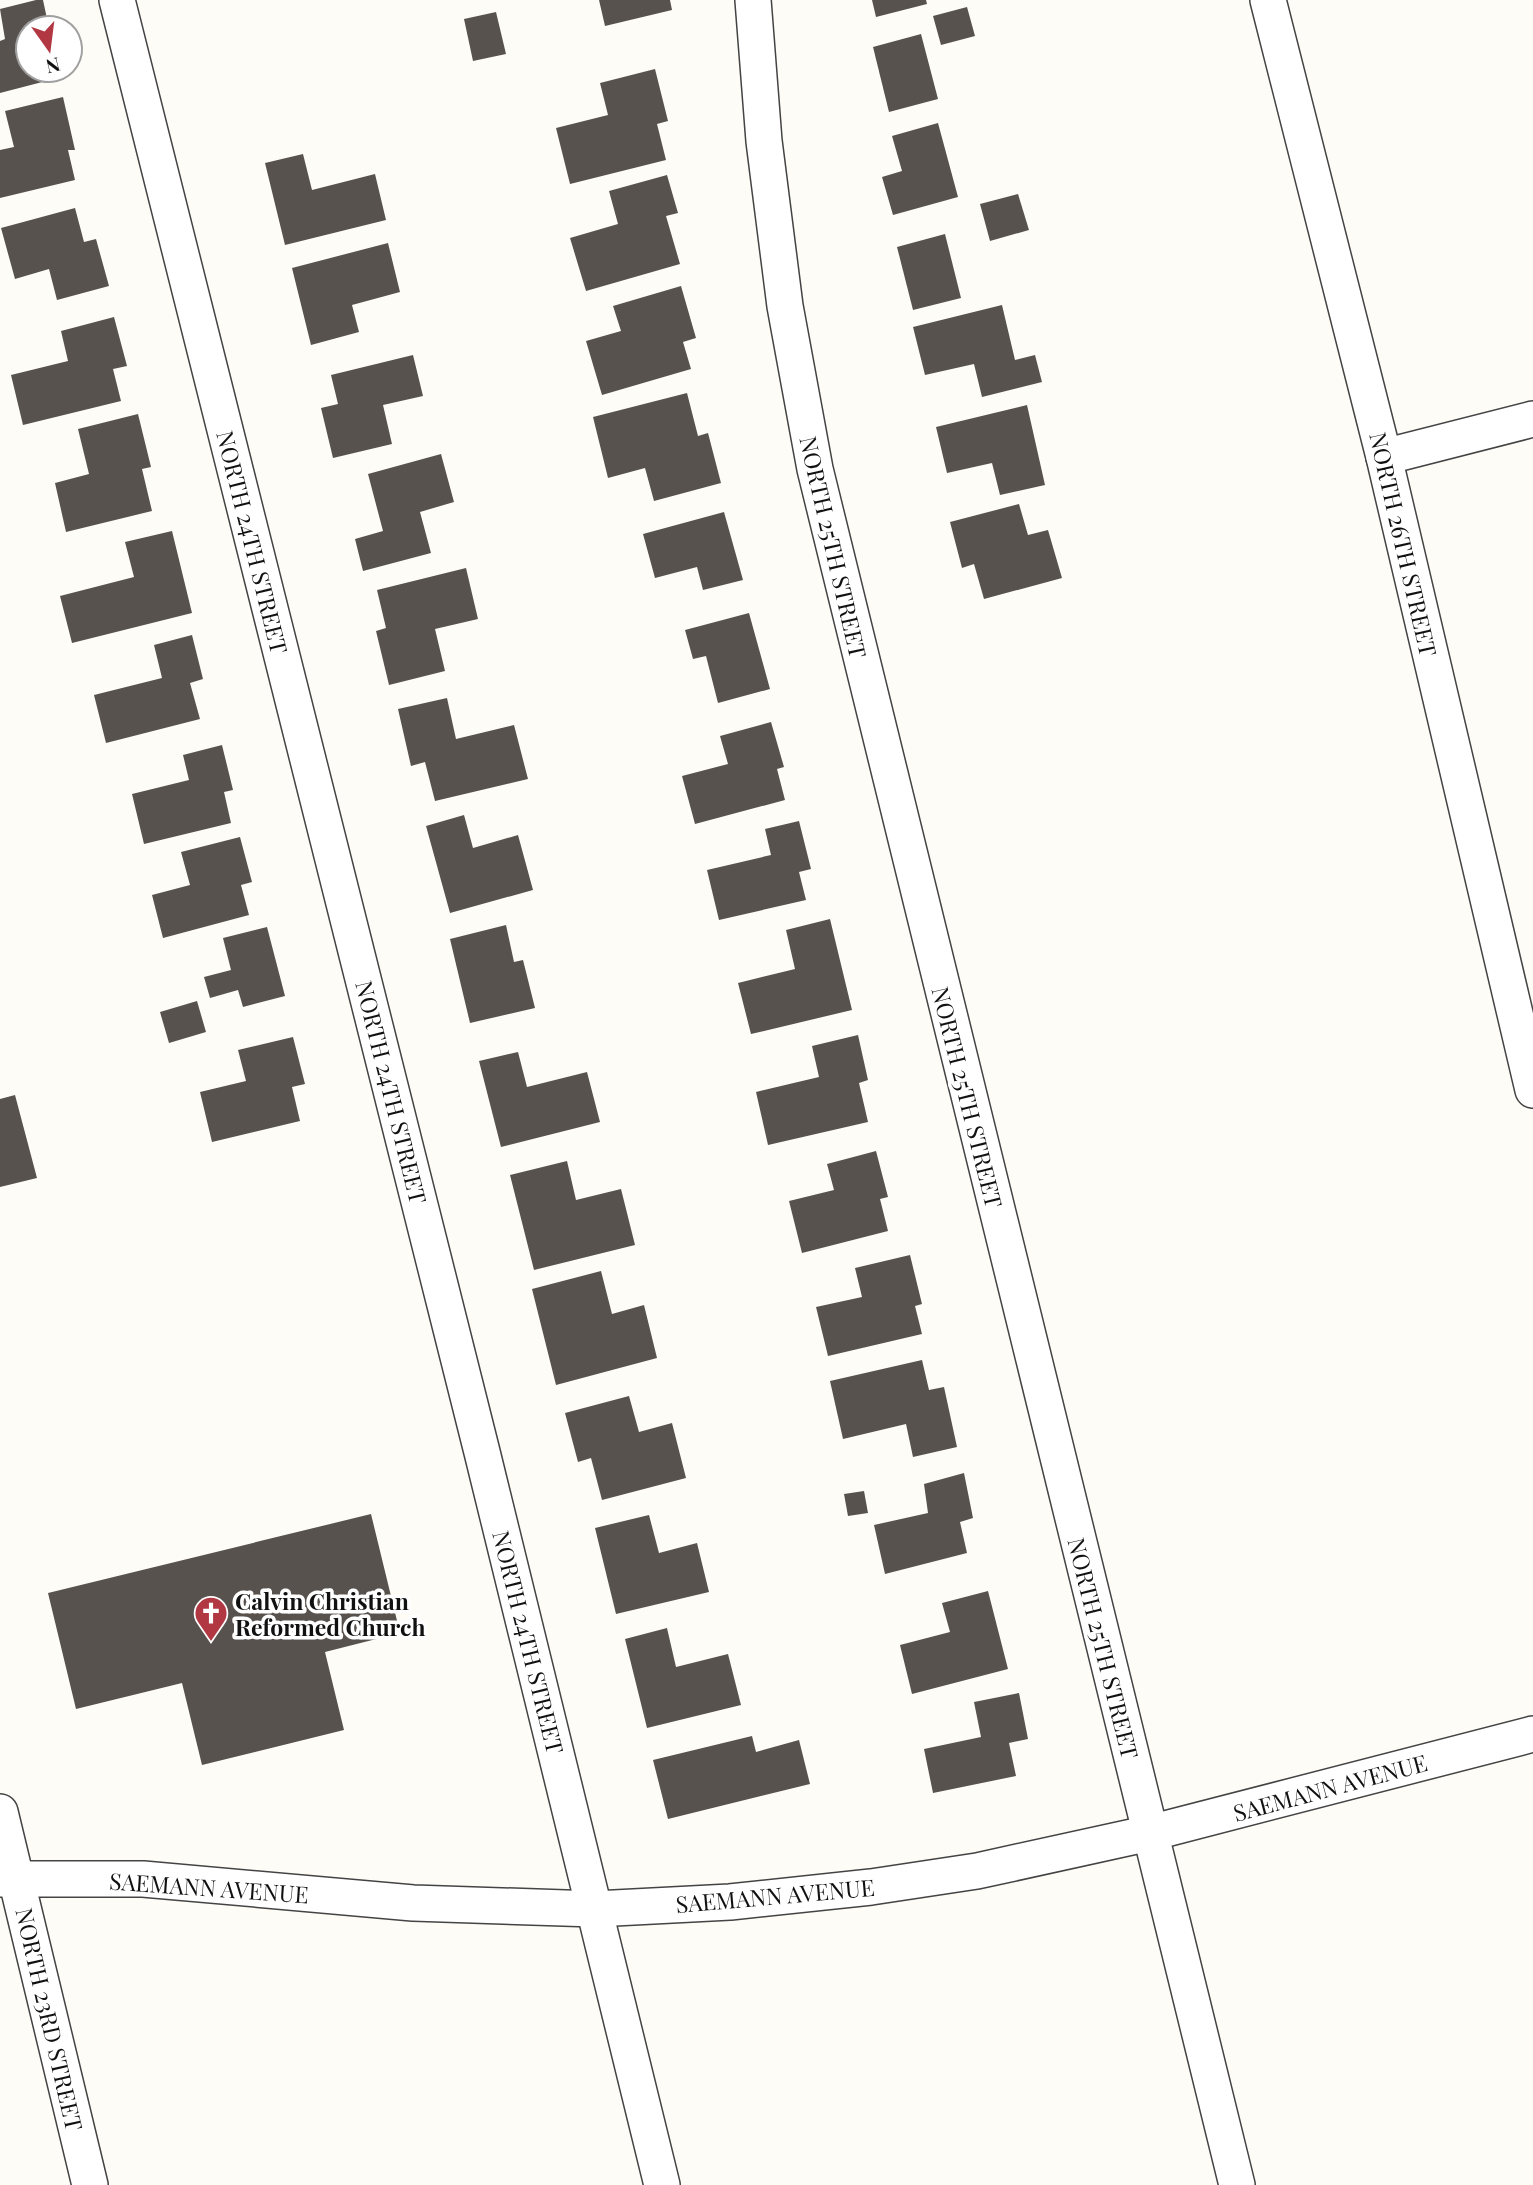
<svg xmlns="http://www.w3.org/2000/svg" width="1533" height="2185" font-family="'Playfair Display',serif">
  <rect width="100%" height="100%" fill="#fefcf6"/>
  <g fill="#58524e">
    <polygon points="36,0 43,0 49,28 28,28 28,70 48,70 50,80 0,93 0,41 5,39 0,9"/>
    <polygon points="599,0 670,0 672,10 605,26"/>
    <polygon points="872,0 926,0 927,4 876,17"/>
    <polygon points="967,7 975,36 941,45 933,16"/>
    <polygon points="496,12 506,54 473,61 464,19"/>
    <polygon points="921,34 938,99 889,112 873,47"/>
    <polygon points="655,69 668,121 657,124 666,160 570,184 556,128 608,115 600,83"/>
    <polygon points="63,97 75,150 68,150 75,180 0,198 0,150 14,147 5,111"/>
    <polygon points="938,123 958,197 893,215 882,177 902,171 892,136"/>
    <polygon points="303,154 312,190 375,174 386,220 285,245 265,163"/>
    <polygon points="667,175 678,213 666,216 680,264 586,291 570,238 618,224 609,191"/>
    <polygon points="1018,194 1029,230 990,241 980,204"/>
    <polygon points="75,208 84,242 96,239 109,286 57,300 49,269 15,279 1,228"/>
    <polygon points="945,234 961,298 913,310 897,247"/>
    <polygon points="388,243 400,292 352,305 359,332 311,345 292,268"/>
    <polygon points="681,286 696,338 683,342 691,369 602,395 586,341 621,331 613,306"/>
    <polygon points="1002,305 1015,360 1035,355 1042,382 982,397 974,364 925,375 913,327"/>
    <polygon points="114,317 127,366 113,369 121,401 23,425 11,375 68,361 61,331"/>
    <polygon points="413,355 423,396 383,405 392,444 333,458 321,408 338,404 331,375"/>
    <polygon points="687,393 698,436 708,433 721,483 654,501 645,468 608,478 593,417"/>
    <polygon points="1027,405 1045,485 1000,495 992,463 947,473 936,427"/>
    <polygon points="138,414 151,467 142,469 152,511 66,532 55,483 89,474 78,429"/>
    <polygon points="441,454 454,502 420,512 431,553 363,571 355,539 383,531 368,474"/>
    <polygon points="1019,504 1028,535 1048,530 1062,578 984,599 974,564 962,568 950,522"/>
    <polygon points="724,512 743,580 703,590 697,567 655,578 643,534"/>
    <polygon points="172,531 192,613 72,643 60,596 134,577 125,542"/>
    <polygon points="466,568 478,619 435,629 445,671 389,685 376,631 386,628 377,590"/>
    <polygon points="749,613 770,689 718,703 706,656 693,659 685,630"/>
    <polygon points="192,635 203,679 190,683 200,719 106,743 94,695 162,678 154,645"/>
    <polygon points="447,698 456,739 514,725 528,779 435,801 425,762 411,766 398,709"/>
    <polygon points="771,722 784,767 777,769 785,800 695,824 682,776 728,764 720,736"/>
    <polygon points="222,745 233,790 224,792 231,823 144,844 132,794 189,780 183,755"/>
    <polygon points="464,815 473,848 518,835 533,890 450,913 426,826"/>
    <polygon points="799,821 811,869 799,872 806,900 719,920 707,870 771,855 765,829"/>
    <polygon points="240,837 252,882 241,885 249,915 163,938 152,895 190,885 181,852"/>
    <polygon points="830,919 852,1010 751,1034 738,983 795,969 786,930"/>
    <polygon points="506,925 514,962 523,960 535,1008 470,1023 450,939"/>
    <polygon points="267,927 285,996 243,1007 238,990 210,998 204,977 231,970 223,938"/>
    <polygon points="197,1001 206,1032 169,1043 160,1012"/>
    <polygon points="858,1035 868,1080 859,1083 868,1122 768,1145 756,1092 819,1077 812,1046"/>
    <polygon points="293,1037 305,1084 292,1087 300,1121 212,1142 200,1092 246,1081 238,1050"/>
    <polygon points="518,1052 527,1087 587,1072 600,1122 501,1147 479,1061"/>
    <polygon points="15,1095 37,1178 0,1187 0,1099"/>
    <polygon points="876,1151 888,1197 880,1199 888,1231 802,1253 789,1201 834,1190 827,1164"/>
    <polygon points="567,1161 576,1200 621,1189 635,1245 534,1270 510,1175"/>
    <polygon points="910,1255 922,1304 915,1306 922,1334 828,1356 816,1307 862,1297 855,1268"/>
    <polygon points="601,1271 612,1314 644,1305 657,1358 556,1385 532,1289"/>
    <polygon points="922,1360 929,1390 944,1387 957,1447 913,1457 906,1424 843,1439 830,1381"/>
    <polygon points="629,1396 639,1432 672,1423 686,1478 602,1500 591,1458 578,1462 565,1413"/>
    <polygon points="964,1473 973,1518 960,1522 967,1553 885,1574 874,1525 928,1513 924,1484"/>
    <polygon points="864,1491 868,1513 848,1516 844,1494"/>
    <polygon points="371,1514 400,1633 325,1652 344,1730 202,1765 182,1683 76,1709 48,1593"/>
    <polygon points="649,1515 659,1553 697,1543 709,1592 616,1614 595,1528"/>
    <polygon points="988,1591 1008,1669 912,1694 900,1645 950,1632 942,1603"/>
    <polygon points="667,1628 676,1667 728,1654 741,1705 647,1728 625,1639"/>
    <polygon points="1019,1693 1028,1739 1009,1743 1016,1776 933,1793 924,1749 981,1737 974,1702"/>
    <polygon points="752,1736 756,1752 799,1740 810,1784 668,1819 653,1760"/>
  </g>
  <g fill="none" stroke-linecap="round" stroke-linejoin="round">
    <defs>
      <g id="minor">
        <polyline points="117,0 482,1452 662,2185"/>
        <polyline points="753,0 764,141 785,306 815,469 1237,2185"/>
        <polyline points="1268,0 1384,457 1533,1090"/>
        <polyline points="1384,457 1533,419"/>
        <polyline points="0,1812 90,2185"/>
        <polyline points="0,1879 143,1879 413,1903 595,1909 730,1902 871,1887 977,1871 1150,1833 1533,1734"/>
      </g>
    </defs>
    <use href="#minor" stroke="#444" stroke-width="38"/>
    <use href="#minor" stroke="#fff" stroke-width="35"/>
  </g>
  <defs>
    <symbol id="church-pin" viewBox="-11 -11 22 30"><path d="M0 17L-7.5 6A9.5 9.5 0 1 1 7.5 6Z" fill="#b13843" stroke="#fff"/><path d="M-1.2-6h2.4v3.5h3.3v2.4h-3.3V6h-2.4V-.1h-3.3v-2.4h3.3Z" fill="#fff"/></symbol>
  </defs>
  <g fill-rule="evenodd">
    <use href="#church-pin" x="192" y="1594" width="38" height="52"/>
  </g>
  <g text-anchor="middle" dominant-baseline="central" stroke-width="7" stroke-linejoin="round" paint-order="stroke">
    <g font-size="23" fill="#111" stroke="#fff">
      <text transform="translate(253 542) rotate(76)">NORTH 24TH STREET</text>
      <text transform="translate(1404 544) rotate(77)">NORTH 26TH STREET</text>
      <text transform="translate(834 547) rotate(77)">NORTH 25TH STREET</text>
      <text transform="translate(392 1092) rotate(76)">NORTH 24TH STREET</text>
      <text transform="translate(968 1097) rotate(76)">NORTH 25TH STREET</text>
      <text transform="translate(529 1642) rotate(76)">NORTH 24TH STREET</text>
      <text transform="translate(1104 1648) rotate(76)">NORTH 25TH STREET</text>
      <text transform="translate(1330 1787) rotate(-15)">SAEMANN AVENUE</text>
      <text transform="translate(209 1887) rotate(4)">SAEMANN AVENUE</text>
      <text transform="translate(775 1895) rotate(-5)">SAEMANN AVENUE</text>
      <text transform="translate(50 2019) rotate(77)">NORTH 23RD STREET</text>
    </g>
    <g font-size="23" font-weight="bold" fill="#111" stroke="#fff" text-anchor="start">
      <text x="235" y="1600">Calvin Christian<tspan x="235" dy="26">Reformed Church</tspan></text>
    </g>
  </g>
  <g transform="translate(49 49) rotate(166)"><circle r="33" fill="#ffffff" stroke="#a0a0a0" stroke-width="2"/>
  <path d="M0-5L12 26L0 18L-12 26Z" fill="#b13843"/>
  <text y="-10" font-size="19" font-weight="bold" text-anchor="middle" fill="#111111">N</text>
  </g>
</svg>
